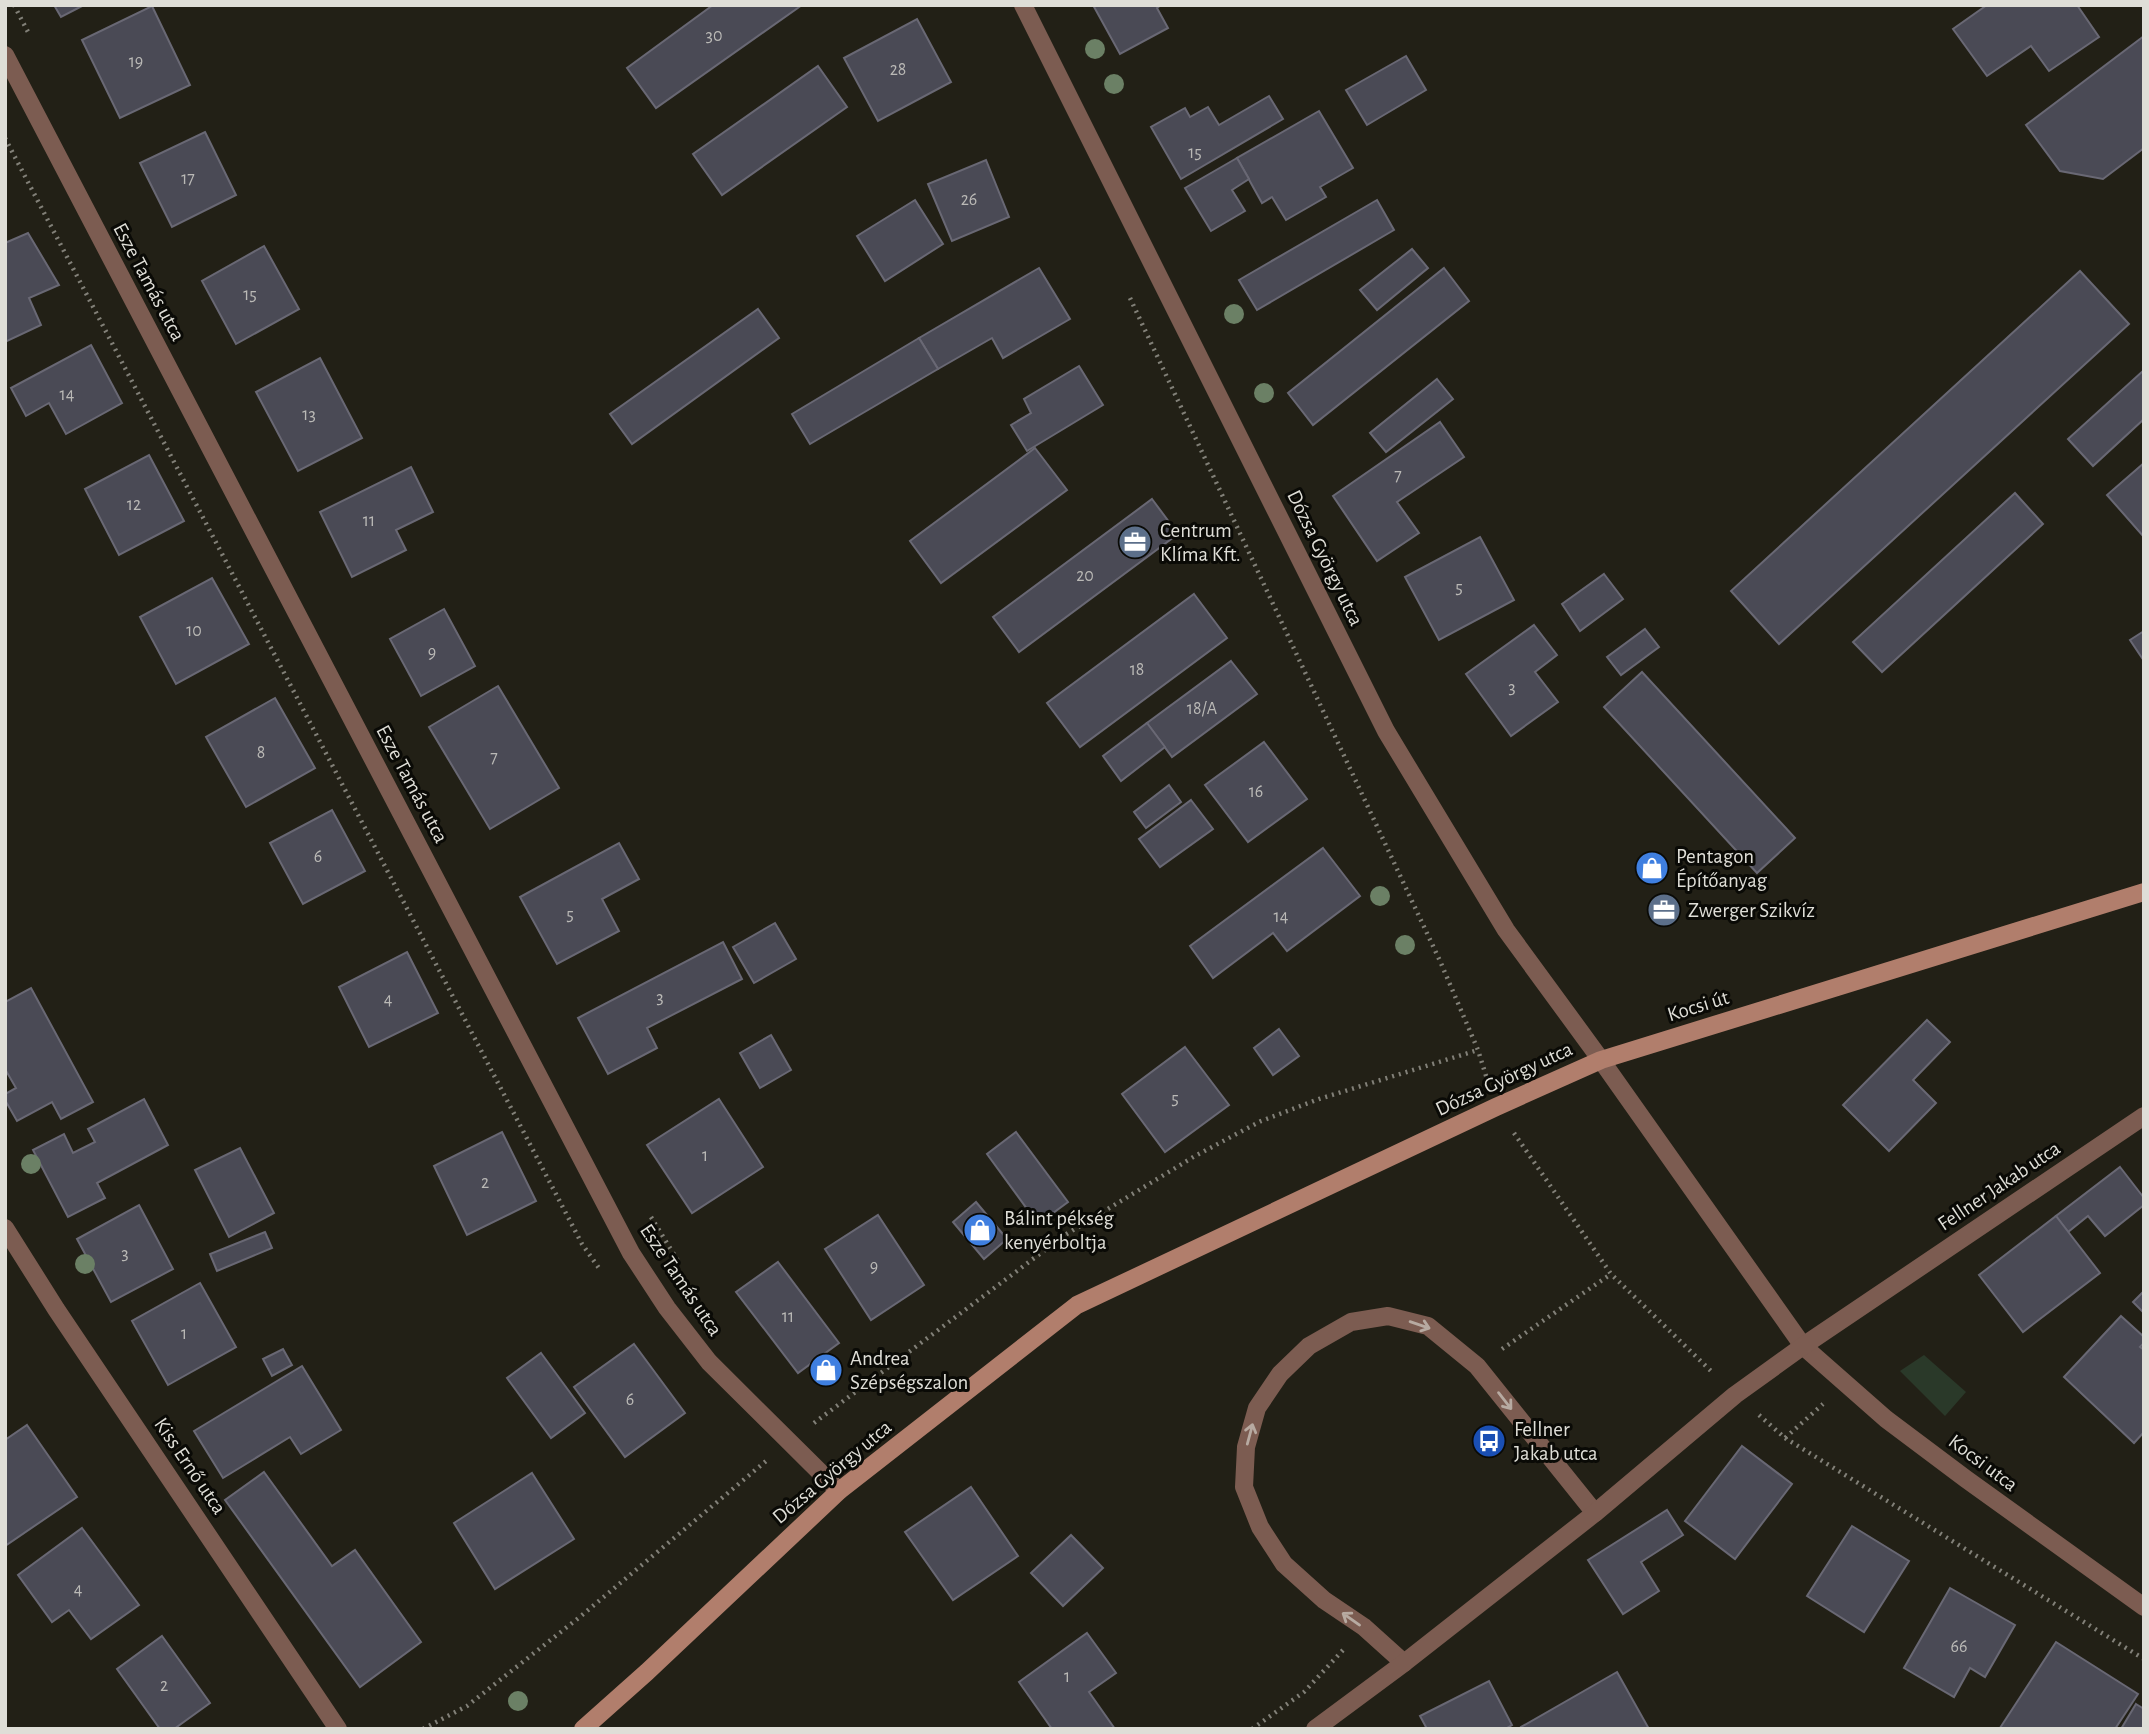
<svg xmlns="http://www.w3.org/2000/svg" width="2149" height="1734" font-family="'Alegreya Sans',sans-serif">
  <rect width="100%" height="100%" fill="#222016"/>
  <polygon fill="#2a3929" points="1924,1355 1966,1392 1945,1416 1900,1371"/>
  <g fill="#4a4a55" stroke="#696874" stroke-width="2">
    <polygon points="54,5 84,5 61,17"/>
    <polygon points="713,5 802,5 656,108 627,68"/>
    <polygon points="1093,5 1161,5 1157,8 1168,28 1120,54"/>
    <polygon points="1987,5 2077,5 2099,37 2049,71 2031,46 1987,76 1953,29"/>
    <polygon points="152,6 190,85 120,118 82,40"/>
    <polygon points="917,19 951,82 878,121 844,58"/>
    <polygon points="2144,36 2144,148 2103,179 2060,171 2026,125"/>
    <polygon points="1406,56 1426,90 1367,125 1346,90"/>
    <polygon points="818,66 847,107 722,195 693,154"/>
    <polygon points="1269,96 1283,119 1181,179 1151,127 1185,108 1190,117 1208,107 1219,125"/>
    <polygon points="1319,111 1353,168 1320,187 1326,197 1286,220 1272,197 1262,203 1237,158"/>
    <polygon points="205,132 236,195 172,227 140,163"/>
    <polygon points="1237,158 1249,179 1232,190 1245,211 1211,231 1185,188"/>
    <polygon points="986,160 1009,217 952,241 928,184"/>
    <polygon points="915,200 943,244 885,281 857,236"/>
    <polygon points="1377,200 1394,230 1257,310 1239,280"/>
    <polygon points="28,233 59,285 29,298 41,325 5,342 5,243"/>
    <polygon points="264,246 299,309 236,344 202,281"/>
    <polygon points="1412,249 1428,268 1377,310 1360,290"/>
    <polygon points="1039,268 1070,319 1003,358 992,338 938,369 919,338"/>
    <polygon points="1444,268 1469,301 1313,425 1288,393"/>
    <polygon points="2080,271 2129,324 1779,644 1731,591"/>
    <polygon points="758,309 779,338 632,444 610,414"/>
    <polygon points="919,338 938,369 810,444 792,414"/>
    <polygon points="91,345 122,403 66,434 49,403 26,416 11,388"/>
    <polygon points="320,358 362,438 298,471 256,392"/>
    <polygon points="1079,366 1103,405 1027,451 1011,425 1031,413 1024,399"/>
    <polygon points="2144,370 2144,419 2093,466 2068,439"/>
    <polygon points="1437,379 1453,399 1386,452 1370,433"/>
    <polygon points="1440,422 1464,457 1397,502 1419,533 1377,561 1333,496"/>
    <polygon points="1035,448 1067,490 941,583 910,541"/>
    <polygon points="149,455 184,521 119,555 85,489"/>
    <polygon points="2144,463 2144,537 2107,495"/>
    <polygon points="411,467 433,512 396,530 406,550 352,577 320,512"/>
    <polygon points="2015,493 2043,524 1882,672 1853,642"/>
    <polygon points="1152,499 1178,534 1019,652 993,617"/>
    <polygon points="1480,537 1514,600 1439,640 1405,577"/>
    <polygon points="1604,574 1623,599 1580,631 1562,604"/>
    <polygon points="212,578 249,644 176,684 140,617"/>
    <polygon points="1194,594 1227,638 1080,747 1047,703"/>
    <polygon points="444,609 475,666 421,696 390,639"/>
    <polygon points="1534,625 1557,655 1535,672 1558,702 1511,736 1466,674"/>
    <polygon points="1645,629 1659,647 1621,675 1607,657"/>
    <polygon points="2144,631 2144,661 2130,640"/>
    <polygon points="1231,661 1257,694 1172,757 1147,723"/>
    <polygon points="1642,672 1795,838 1757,873 1604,707"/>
    <polygon points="498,686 559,788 490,829 429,727"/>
    <polygon points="275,698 315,768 246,807 206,737"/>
    <polygon points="1147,723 1165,747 1121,781 1103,756"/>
    <polygon points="1264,742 1307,799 1248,842 1205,785"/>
    <polygon points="1169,785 1181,802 1146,828 1134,812"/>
    <polygon points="1191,800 1213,829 1160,867 1139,839"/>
    <polygon points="332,810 365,871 303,904 270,843"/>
    <polygon points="619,843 639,879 602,899 619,931 557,964 520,897"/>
    <polygon points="1323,848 1360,896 1287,951 1273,933 1213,978 1190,946"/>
    <polygon points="775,923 796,959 754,983 733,947"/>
    <polygon points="723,942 742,979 647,1028 657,1048 608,1074 578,1018"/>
    <polygon points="407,952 438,1013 369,1047 339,987"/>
    <polygon points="31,988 93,1102 61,1119 52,1102 17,1121 5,1100 5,1094 16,1088 5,1069 5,1002"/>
    <polygon points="1927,1020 1950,1042 1913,1080 1936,1103 1889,1151 1843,1105"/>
    <polygon points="1279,1029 1299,1056 1273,1075 1254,1048"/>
    <polygon points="771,1035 791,1070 760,1088 740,1053"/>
    <polygon points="1185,1047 1229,1105 1165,1152 1122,1094"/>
    <polygon points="144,1099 168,1145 97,1183 105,1198 68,1217 33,1150 64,1134 73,1153 95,1142 88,1129"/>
    <polygon points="719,1099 763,1167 692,1213 647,1145"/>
    <polygon points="502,1132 536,1201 467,1235 434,1166"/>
    <polygon points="1016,1132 1068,1202 1038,1224 987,1154"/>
    <polygon points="240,1148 274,1213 229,1237 195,1170"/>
    <polygon points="2120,1167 2144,1198 2144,1205 2105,1236 2088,1216 2068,1232 2056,1216"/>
    <polygon points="976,1202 1007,1239 984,1259 953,1222"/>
    <polygon points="139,1205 173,1269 111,1302 77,1239"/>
    <polygon points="878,1215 924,1285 871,1320 825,1249"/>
    <polygon points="2056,1216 2100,1273 2023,1332 1979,1275"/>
    <polygon points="265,1232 272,1248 217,1271 210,1254"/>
    <polygon points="778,1262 839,1343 798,1373 736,1292"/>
    <polygon points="200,1283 236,1347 168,1385 132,1321"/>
    <polygon points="2144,1291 2144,1313 2133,1302"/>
    <polygon points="2121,1316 2144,1337 2144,1343 2140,1347 2144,1350 2144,1432 2134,1443 2064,1377"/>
    <polygon points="634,1344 685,1413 625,1457 574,1387"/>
    <polygon points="283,1349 292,1365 272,1376 263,1359"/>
    <polygon points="541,1353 585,1413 551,1438 507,1378"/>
    <polygon points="302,1366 341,1430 301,1454 290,1437 223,1478 194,1431"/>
    <polygon points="27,1425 77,1497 5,1546 5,1440"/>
    <polygon points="1742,1446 1792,1484 1735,1559 1685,1521"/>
    <polygon points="264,1472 332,1566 355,1550 421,1642 360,1687 225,1500"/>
    <polygon points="532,1473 574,1539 495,1589 454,1523"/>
    <polygon points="971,1487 1018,1556 953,1600 905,1532"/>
    <polygon points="1667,1510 1683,1535 1641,1562 1659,1591 1623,1614 1588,1560"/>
    <polygon points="1852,1526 1909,1561 1864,1632 1807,1596"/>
    <polygon points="82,1528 139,1605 91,1639 69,1610 52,1622 18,1575"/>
    <polygon points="1071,1535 1103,1568 1063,1606 1031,1573"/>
    <polygon points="1950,1588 2015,1625 1985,1677 1970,1668 1954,1697 1904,1668"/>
    <polygon points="1087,1633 1116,1673 1089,1692 1115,1729 1052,1729 1019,1682"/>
    <polygon points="162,1636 210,1703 174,1729 160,1729 117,1669"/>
    <polygon points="2056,1642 2138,1694 2115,1729 2000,1728"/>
    <polygon points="1617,1672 1649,1729 1522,1729 1521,1727"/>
    <polygon points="1489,1681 1512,1725 1505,1729 1427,1729 1420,1716"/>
    <polygon points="2136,1704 2144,1709 2144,1729 2121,1729"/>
  </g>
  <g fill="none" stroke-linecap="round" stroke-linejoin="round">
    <g stroke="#828078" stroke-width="4.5" stroke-dasharray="2 5" stroke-linecap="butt">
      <polyline points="14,5 28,32"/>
      <polyline points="5,138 582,1244 601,1271"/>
      <polyline points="1130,298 1440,961 1478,1050 1487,1079"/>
      <polyline points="1514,1133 1611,1274 1713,1373"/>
      <polyline points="651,1217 678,1261"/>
      <polyline points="1502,1349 1611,1274"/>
      <polyline points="1759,1415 1785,1438 1823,1404"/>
      <polyline points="814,1423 1065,1235 1195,1156 1261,1121 1319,1099 1478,1050"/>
      <polyline points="1785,1438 2144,1659"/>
      <polyline points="423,1729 467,1706 581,1616 766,1461"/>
      <polyline points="1252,1729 1304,1692 1344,1649"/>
    </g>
    <polyline stroke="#7c5c51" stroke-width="18" points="1404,1663 1364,1627 1324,1600 1284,1564 1260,1527 1244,1487 1246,1447 1257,1408 1280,1374 1309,1346 1351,1322 1388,1316 1428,1326 1477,1366 1595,1513"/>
    <g stroke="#7c5c51" stroke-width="18">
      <polyline points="1023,5 1386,731 1506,930 1601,1060 1803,1346 1886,1419 1966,1479 2144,1607"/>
      <polyline points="5,55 631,1253 667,1308 709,1362 839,1491"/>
      <polyline points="5,1228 56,1309 338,1729"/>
      <polyline points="1315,1729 1404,1663 1595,1513 1735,1395 1803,1346 2144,1116"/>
    </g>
    <polyline stroke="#b17e6c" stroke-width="18" points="583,1729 647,1672 839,1491 1077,1305 1496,1107 1601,1060 2144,892"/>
  </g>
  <g fill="#6b8065">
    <circle cx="1095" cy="49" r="10"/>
    <circle cx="1114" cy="84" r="10"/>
    <circle cx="1234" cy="314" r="10"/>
    <circle cx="1264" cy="393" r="10"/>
    <circle cx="1380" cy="896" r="10"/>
    <circle cx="1405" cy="945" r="10"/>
    <circle cx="31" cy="1164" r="10"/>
    <circle cx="85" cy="1264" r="10"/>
    <circle cx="518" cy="1701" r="10"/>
  </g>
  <defs><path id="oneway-shaft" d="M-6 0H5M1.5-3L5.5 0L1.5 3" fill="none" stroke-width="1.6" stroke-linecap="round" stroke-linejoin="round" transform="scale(1.75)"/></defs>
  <g stroke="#b7aaa1">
    <use href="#oneway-shaft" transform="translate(1420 1325) rotate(19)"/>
    <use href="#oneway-shaft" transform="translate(1505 1401) rotate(52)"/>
    <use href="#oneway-shaft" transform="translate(1250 1434) rotate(-75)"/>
    <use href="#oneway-shaft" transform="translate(1351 1619) rotate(-145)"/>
  </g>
  <defs>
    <symbol id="office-disc" viewBox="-11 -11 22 22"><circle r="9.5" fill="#5c6f8a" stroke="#0a0a06"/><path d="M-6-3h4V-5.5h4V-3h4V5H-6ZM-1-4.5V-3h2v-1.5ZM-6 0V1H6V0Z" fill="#fff"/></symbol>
    <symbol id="shop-disc" viewBox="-11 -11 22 22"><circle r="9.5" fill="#3f7fe0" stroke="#0a0a06"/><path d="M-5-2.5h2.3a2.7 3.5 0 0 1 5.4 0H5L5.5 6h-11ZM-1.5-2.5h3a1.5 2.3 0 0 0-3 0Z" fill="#fff"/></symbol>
    <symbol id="bus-disc" viewBox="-11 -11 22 22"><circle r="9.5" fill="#1a4fb4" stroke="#0a0a06"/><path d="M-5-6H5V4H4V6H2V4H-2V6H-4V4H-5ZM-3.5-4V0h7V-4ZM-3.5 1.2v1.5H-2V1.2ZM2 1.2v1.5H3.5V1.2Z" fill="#fff"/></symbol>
  </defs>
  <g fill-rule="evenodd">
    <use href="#office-disc" x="1116" y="523" width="38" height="38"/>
    <use href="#shop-disc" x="1633" y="849" width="38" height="38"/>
    <use href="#office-disc" x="1645" y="891" width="38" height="38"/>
    <use href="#shop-disc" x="961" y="1211" width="38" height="38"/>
    <use href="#shop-disc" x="807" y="1351" width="38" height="38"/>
    <use href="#bus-disc" x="1470" y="1422" width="38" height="38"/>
  </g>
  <g text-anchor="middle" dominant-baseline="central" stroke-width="6" stroke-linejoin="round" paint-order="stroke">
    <g font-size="18" fill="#bab9b6">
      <text x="714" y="36">30</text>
      <text x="136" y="62">19</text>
      <text x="898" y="70">28</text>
      <text x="1195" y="153">15</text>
      <text x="188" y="179">17</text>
      <text x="969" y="200">26</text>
      <text x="250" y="295">15</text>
      <text x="67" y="395">14</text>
      <text x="309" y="415">13</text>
      <text x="1398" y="476">7</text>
      <text x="134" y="505">12</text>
      <text x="369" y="521">11</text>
      <text x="1085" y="576">20</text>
      <text x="1459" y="588">5</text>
      <text x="194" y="631">10</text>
      <text x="432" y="653">9</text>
      <text x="1137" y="670">18</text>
      <text x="1512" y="688">3</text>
      <text x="1202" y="709">18/A</text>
      <text x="261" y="753">8</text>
      <text x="494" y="758">7</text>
      <text x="1256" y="792">16</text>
      <text x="318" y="857">6</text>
      <text x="570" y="915">5</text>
      <text x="1281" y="917">14</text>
      <text x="660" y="998">3</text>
      <text x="388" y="1000">4</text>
      <text x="1175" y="1099">5</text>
      <text x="705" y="1156">1</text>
      <text x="485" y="1183">2</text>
      <text x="125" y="1254">3</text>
      <text x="874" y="1267">9</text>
      <text x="788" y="1317">11</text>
      <text x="184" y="1334">1</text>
      <text x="630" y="1400">6</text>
      <text x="78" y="1590">4</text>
      <text x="1959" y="1647">66</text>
      <text x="1067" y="1677">1</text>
      <text x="164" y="1686">2</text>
    </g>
    <g font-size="21" fill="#dfded7" stroke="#0a0a06">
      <text transform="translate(149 282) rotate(62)">Esze Tamás utca</text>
      <text transform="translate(1325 558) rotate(64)">Dózsa György utca</text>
      <text transform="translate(412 784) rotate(62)">Esze Tamás utca</text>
      <text transform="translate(1698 1006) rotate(-17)">Kocsi út</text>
      <text transform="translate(1504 1079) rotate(-25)">Dózsa György utca</text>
      <text transform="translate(1999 1186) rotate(-34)">Fellner Jakab utca</text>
      <text transform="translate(681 1280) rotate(56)">Esze Tamás utca</text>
      <text transform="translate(1983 1463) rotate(37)">Kocsi utca</text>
      <text transform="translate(190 1466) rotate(56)">Kiss Ernő utca</text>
      <text transform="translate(832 1472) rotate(-40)">Dózsa György utca</text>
    </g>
    <g font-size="21" fill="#dfded7" stroke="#0a0a06" text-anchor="start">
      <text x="1160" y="530">Centrum<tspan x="1160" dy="24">Klíma Kft.</tspan></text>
      <text x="1676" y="856">Pentagon<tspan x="1676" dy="24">Építőanyag</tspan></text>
      <text x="1688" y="910">Zwerger Szikvíz</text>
      <text x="1004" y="1218">Bálint pékség<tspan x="1004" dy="24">kenyérboltja</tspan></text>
      <text x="850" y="1358">Andrea<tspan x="850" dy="24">Szépségszalon</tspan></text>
      <text x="1514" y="1429">Fellner<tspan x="1514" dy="24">Jakab utca</tspan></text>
    </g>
  </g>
  <rect width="2149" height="1734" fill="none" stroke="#dfded7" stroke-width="14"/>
</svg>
